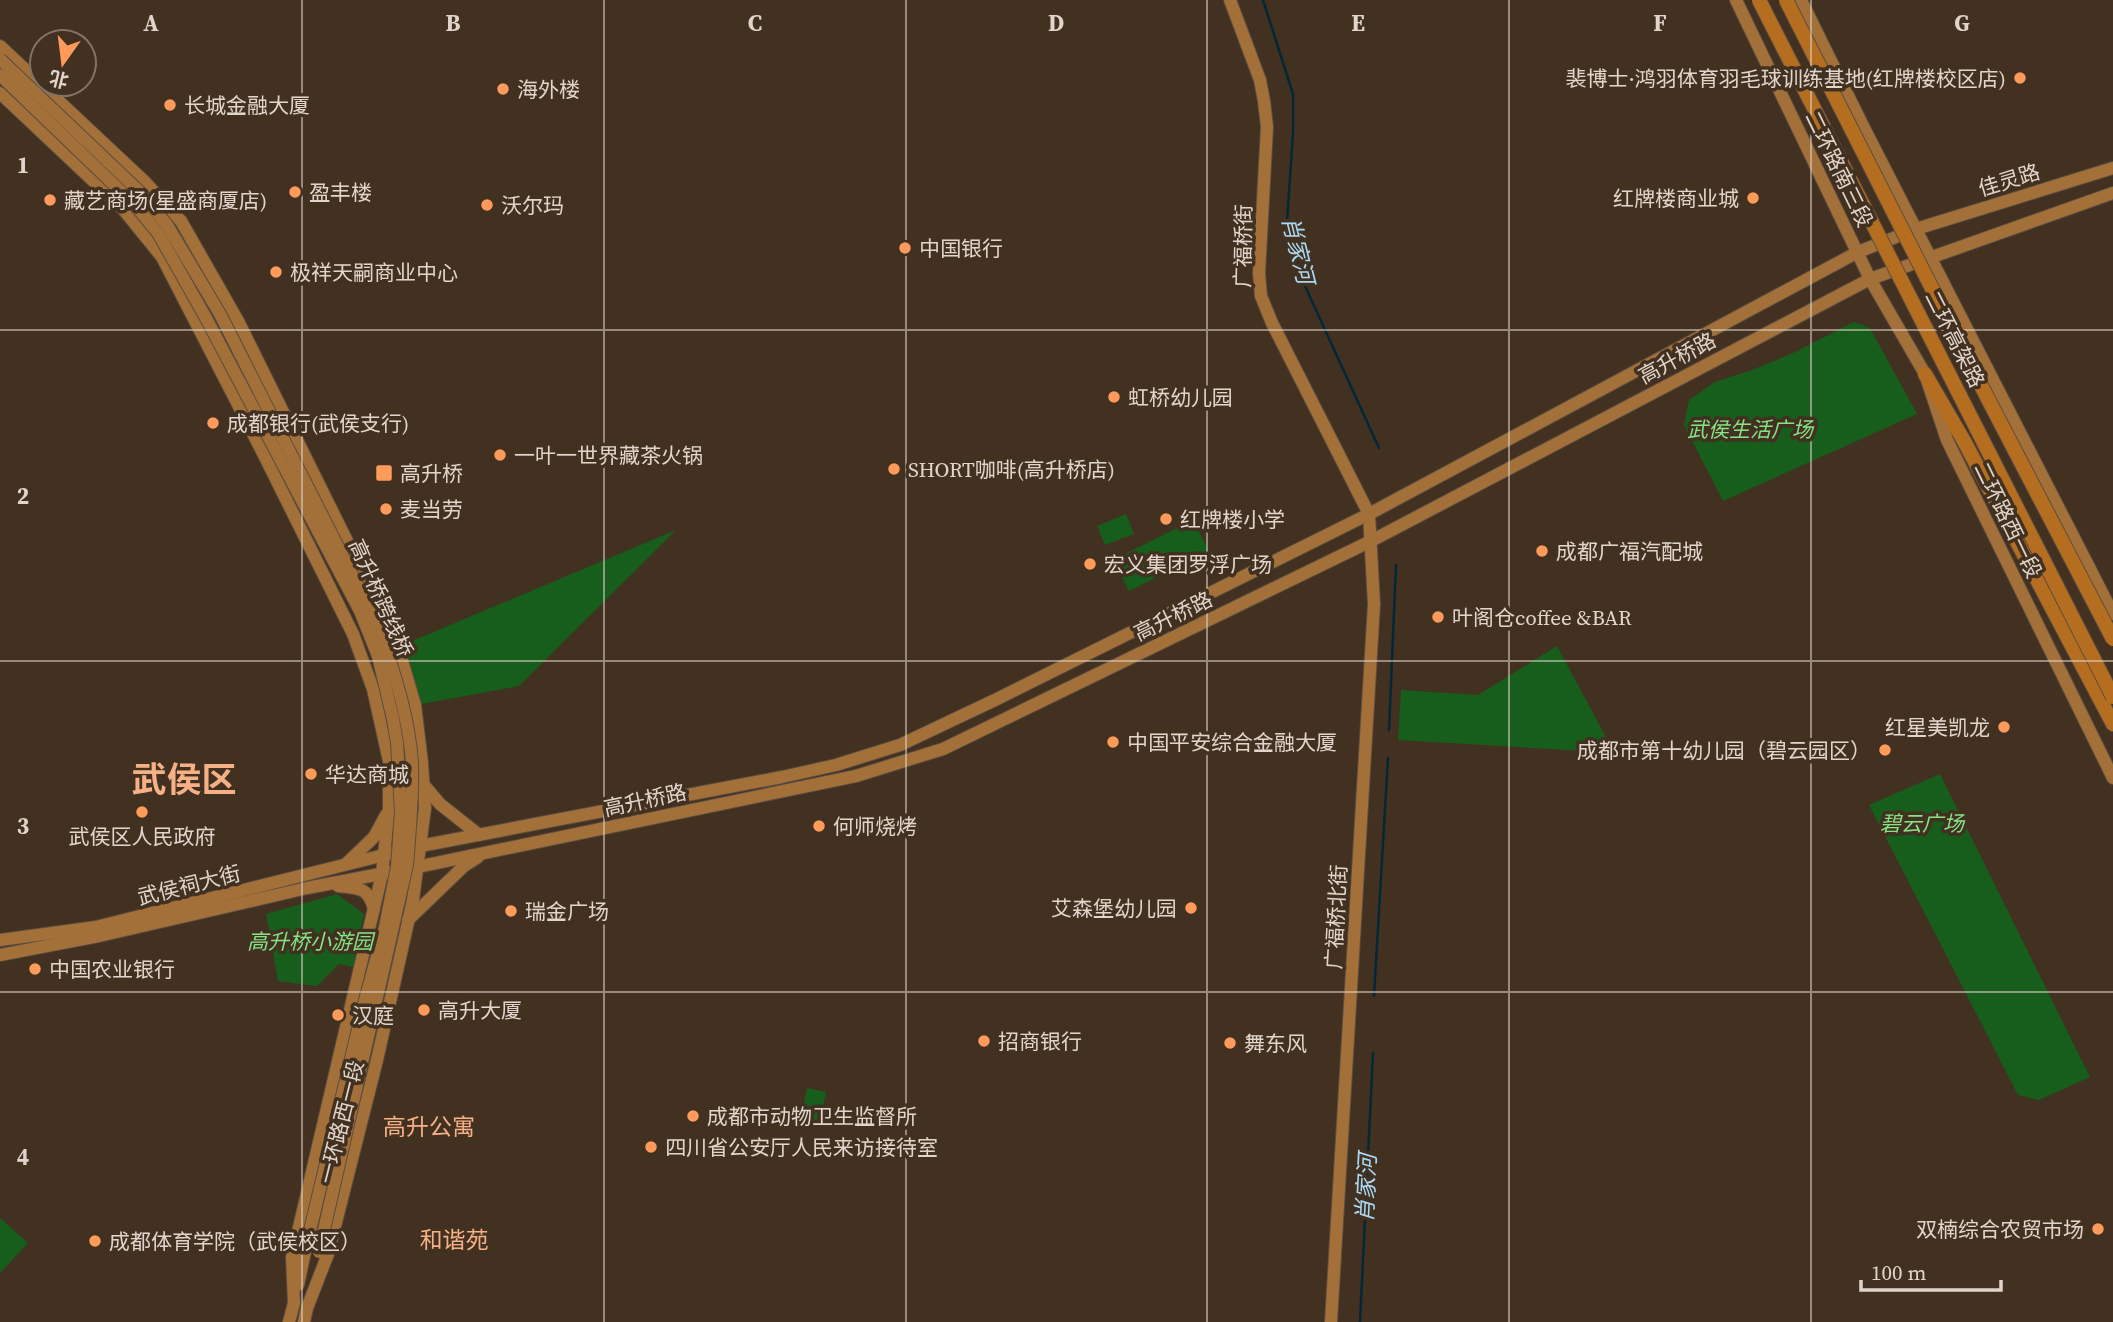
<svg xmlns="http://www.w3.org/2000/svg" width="2113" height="1322" font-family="'Source Serif 4','Noto Sans SC',serif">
  <rect width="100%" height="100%" fill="#423021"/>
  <g fill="#175e1c">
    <polygon points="1854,322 1870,328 1917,414 1723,501 1684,425 1689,400 1715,382 1752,370 1793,353"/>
    <polygon points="1126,514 1134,534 1105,545 1097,526"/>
    <polygon points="1193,520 1209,551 1129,591 1113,560"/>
    <polygon points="676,530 519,686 421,704 405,644"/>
    <polygon points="1557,646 1607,739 1585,751 1398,740 1401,690 1478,695"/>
    <polygon points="1940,774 2090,1077 2039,1100 2018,1095 1869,805"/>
    <polygon points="337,894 364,914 353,967 339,964 317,986 278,981 266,914"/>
    <polygon points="807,1088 826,1092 819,1127 800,1123"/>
    <polygon points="0,1218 28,1243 0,1273"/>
  </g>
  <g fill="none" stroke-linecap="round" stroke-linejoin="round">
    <g stroke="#042738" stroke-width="2.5">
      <polyline points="1263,0 1293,94 1293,133 1287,222 1300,275 1379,448"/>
      <polyline points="1389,730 1396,565"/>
      <polyline points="1374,996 1388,758"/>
      <polyline points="1360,1322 1373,1053"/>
    </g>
    <defs>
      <g id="major">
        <polyline points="1230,0 1260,80 1264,101 1267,127 1259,273 1261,296 1272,323 1369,514 1374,604 1331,1322"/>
        <polyline points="1736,0 1870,279 1925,374 1947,440 2113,778"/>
        <polyline points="1801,0 1863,126 2113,614"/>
        <polyline points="0,46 145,182 181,221 238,321 396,640 415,705 422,763 425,808 413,900 377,1060 328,1254 307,1308 304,1322"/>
        <polyline points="0,93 123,209 162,257 263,453 353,634 373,689 389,761 389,808 382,874 292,1257 294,1303 289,1322"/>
        <polyline points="423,784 440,804 479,835"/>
        <polyline points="347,863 374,837 386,815"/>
        <path d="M 338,886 C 359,888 368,887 374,909"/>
        <polyline points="408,920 464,866 478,857"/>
        <polyline points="0,940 96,927 420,846 782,777 836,765 900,745 997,699 1369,514 1858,252 1916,229 2113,168"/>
        <polyline points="0,955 99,936 307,888 417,867 856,776 943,749 1371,541 1870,279 2113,193"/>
        <polyline points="298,1285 306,1247"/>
      </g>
      <polyline id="highway" points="1925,374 1964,441 2113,724"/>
    </defs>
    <use href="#major" stroke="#5c4d3f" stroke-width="14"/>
    <use href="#highway" stroke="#5c4d3f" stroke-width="16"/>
    <use href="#major" stroke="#a3703a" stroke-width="12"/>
    <use href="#highway" stroke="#b56e20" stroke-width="14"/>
    <defs>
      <g id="major-bridge">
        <path d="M 0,59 L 141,193 L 167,225 L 220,314 L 376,622 C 393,666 409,715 412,763 C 413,797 410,831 407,865 L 319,1252"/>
        <polyline points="0,75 134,204 158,233 207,320 360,611 378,656 393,719 397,743 401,811 397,867 385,927 365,1000 306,1247"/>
      </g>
      <g id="highway-bridge">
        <polyline points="1759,0 2113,697"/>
        <polyline points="1786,0 1988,399 2113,639"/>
      </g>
    </defs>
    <use href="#major-bridge" stroke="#5c4d3f" stroke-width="14" stroke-linecap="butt"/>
    <use href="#highway-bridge" stroke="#5c4d3f" stroke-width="16" stroke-linecap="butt"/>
    <use href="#major-bridge" stroke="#a3703a" stroke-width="12"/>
    <use href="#highway-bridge" stroke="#b56e20" stroke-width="14"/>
  </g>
  <path fill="none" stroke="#e1d5cb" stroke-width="2" stroke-opacity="0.55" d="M 302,0 L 302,1322M 604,0 L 604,1322M 906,0 L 906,1322M 1207,0 L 1207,1322M 1509,0 L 1509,1322M 1811,0 L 1811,1322M 0,330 L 2113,330M 0,661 L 2113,661M 0,992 L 2113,992"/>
  <g fill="#ff9b5a" stroke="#423021" stroke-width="2.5">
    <circle cx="2020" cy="78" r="7"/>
    <circle cx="503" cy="89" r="7"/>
    <circle cx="170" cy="105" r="7"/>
    <circle cx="295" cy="192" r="7"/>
    <circle cx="1753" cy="198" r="7"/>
    <circle cx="50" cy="200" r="7"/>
    <circle cx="487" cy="205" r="7"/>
    <circle cx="905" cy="248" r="7"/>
    <circle cx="276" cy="272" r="7"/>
    <circle cx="1114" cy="397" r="7"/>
    <circle cx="213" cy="423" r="7"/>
    <circle cx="500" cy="455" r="7"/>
    <circle cx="894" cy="469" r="7"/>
    <rect x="375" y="464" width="18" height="18" rx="3.5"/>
    <circle cx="386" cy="509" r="7"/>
    <circle cx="1166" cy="519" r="7"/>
    <circle cx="1542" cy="551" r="7"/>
    <circle cx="1090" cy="564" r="7"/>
    <circle cx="1438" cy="617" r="7"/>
    <circle cx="2004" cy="727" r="7"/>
    <circle cx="1113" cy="742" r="7"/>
    <circle cx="1885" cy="750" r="7"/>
    <circle cx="311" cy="774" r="7"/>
    <circle cx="142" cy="812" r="7"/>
    <circle cx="819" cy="826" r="7"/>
    <circle cx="1191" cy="908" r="7"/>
    <circle cx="511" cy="911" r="7"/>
    <circle cx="35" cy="969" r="7"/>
    <circle cx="424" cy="1010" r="7"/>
    <circle cx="338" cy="1015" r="7"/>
    <circle cx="984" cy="1041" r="7"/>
    <circle cx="1230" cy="1043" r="7"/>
    <circle cx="693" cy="1116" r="7"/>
    <circle cx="651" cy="1147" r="7"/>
    <circle cx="2098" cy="1229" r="7"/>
    <circle cx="95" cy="1241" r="7"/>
  </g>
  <g text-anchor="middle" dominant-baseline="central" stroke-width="7" stroke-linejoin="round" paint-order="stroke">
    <g font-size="21" fill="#e1d5cb" stroke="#423021" text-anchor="start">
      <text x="2006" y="78" text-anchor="end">裴博士·鸿羽体育羽毛球训练基地(红牌楼校区店)</text>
      <text x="517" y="89">海外楼</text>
      <text x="184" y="105">长城金融大厦</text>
      <text x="309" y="192">盈丰楼</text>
      <text x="1739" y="198" text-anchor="end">红牌楼商业城</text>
      <text x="64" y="200">藏艺商场(星盛商厦店)</text>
      <text x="501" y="205">沃尔玛</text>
      <text x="919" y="248">中国银行</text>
      <text x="290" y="272">极祥天嗣商业中心</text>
      <text x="1128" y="397">虹桥幼儿园</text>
      <text x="227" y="423">成都银行(武侯支行)</text>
      <text x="514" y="455">一叶一世界藏茶火锅</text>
      <text x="908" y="469">SHORT咖啡(高升桥店)</text>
      <text x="400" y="473">高升桥</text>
      <text x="400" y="509">麦当劳</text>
      <text x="1180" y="519">红牌楼小学</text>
      <text x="1556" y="551">成都广福汽配城</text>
      <text x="1104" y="564">宏义集团罗浮广场</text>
      <text x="1452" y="617">叶阁仓coffee &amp;BAR</text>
      <text x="1990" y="727" text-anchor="end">红星美凯龙</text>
      <text x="1127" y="742">中国平安综合金融大厦</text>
      <text x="1871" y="750" text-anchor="end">成都市第十幼儿园（碧云园区）</text>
      <text x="325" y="774">华达商城</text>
      <text x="833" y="826">何师烧烤</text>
      <text x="142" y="836" text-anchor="middle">武侯区人民政府</text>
      <text x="1177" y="908" text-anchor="end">艾森堡幼儿园</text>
      <text x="525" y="911">瑞金广场</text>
      <text x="49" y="969">中国农业银行</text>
      <text x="438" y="1010">高升大厦</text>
      <text x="352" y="1015">汉庭</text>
      <text x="998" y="1041">招商银行</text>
      <text x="1244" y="1043">舞东风</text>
      <text x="707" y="1116">成都市动物卫生监督所</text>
      <text x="665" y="1147">四川省公安厅人民来访接待室</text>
      <text x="2084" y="1229" text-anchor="end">双楠综合农贸市场</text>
      <text x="109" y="1241">成都体育学院（武侯校区）</text>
    </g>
    <g font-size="21" fill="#e1d5cb" stroke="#423021">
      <text transform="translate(1839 169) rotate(64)">二环路南三段</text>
      <text transform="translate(2009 180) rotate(-17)">佳灵路</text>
      <text transform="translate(1243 246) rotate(-89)">广福桥街</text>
      <text transform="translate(1955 339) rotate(63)">二环高架路</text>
      <text transform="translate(1677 358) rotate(-28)">高升桥路</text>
      <text transform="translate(2008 520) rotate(64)">二环路西一段</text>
      <text transform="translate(381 598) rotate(66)">高升桥跨线桥</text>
      <text transform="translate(1173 616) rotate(-26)">高升桥路</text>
      <text transform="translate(645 800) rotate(-12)">高升桥路</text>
      <text transform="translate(189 885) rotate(-14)">武侯祠大街</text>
      <text transform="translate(1336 917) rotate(-87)">广福桥北街</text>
      <text transform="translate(341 1122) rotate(-76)">一环路西一段</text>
    </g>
    <g font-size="21" font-style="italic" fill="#85e386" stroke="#423021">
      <text x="1750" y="429">武侯生活广场</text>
      <text x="1922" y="823">碧云广场</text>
      <text x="310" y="941">高升桥小游园</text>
    </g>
    <g font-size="23" font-style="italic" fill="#a9d8f4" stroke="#423021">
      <text transform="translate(1298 250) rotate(76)">肖家河</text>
      <text transform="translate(1366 1188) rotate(-87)">肖家河</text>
    </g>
    <g font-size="23" fill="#f6b086" stroke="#423021">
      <text x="429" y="1127">高升公寓</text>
      <text x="454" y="1240">和谐苑</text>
    </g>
    <g font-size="35" font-weight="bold" fill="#f6b086" stroke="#423021">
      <text x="184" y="780">武侯区</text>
    </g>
  </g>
  <g font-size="23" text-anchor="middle" font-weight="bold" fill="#e1d5cb" stroke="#423021" stroke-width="7" stroke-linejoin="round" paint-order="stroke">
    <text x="151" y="31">A</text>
    <text x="453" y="31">B</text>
    <text x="755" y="31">C</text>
    <text x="1056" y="31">D</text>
    <text x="1358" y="31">E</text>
    <text x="1660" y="31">F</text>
    <text x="1962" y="31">G</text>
    <text x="23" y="173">1</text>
    <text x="23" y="504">2</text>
    <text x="23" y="834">3</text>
    <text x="23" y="1165">4</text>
  </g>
  <g transform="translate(63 63) rotate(194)"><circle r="33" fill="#423021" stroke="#827265" stroke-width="2"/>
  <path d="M0-5L12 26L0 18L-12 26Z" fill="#ff9b5a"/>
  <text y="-10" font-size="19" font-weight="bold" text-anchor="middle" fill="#e1d5cb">北</text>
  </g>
  <path d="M1861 1280v10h140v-10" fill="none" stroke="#e1d5cb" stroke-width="3.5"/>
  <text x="1871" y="1280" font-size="21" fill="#e1d5cb" stroke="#423021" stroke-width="5" paint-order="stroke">100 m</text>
</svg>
